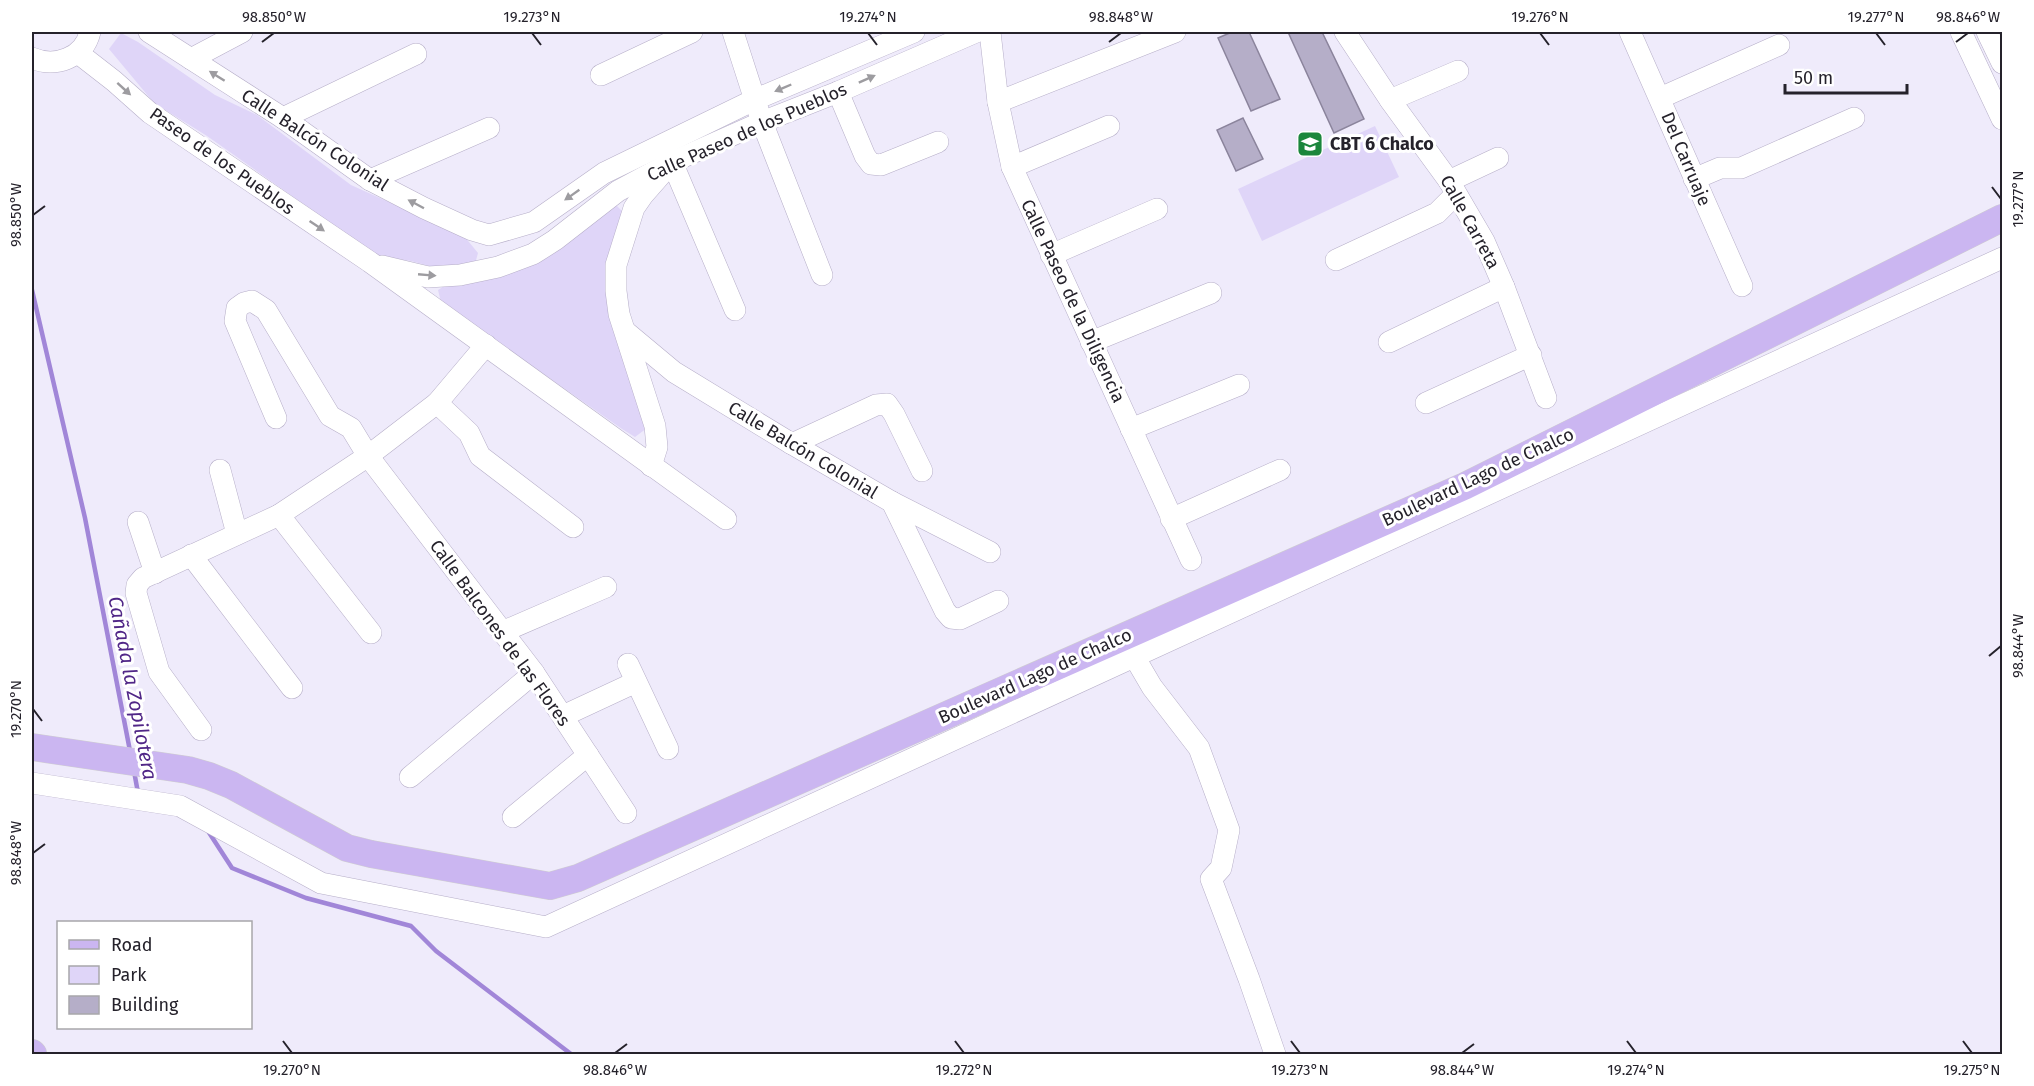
<svg xmlns="http://www.w3.org/2000/svg" width="2034" height="1086" font-family="'Fira Sans',sans-serif">
  <rect width="100%" height="100%" fill="#efebfb"/>
  <g fill="#dfd5f8">
    <polygon points="121,33 138,42 215,95 257,115 351,185 464,236 478,253 475,264 433,267 411,261 377,256 207,136 154,103 109,49"/>
    <polygon points="1375,126 1399,177 1262,241 1238,189"/>
    <polygon points="612,201 623,212 609,257 647,428 635,437 622,429 441,302 438,290 449,283 484,278"/>
  </g>
  <g fill="none" stroke-linecap="round" stroke-linejoin="round">
    <g stroke="#a186d8" stroke-width="4.5">
      <polyline points="32,290 85,518 130,751"/>
      <polyline points="134,771 138,793"/>
      <polyline points="208,831 232,868 306,898 411,926 436,951 571,1054"/>
    </g>
  </g>
  <g fill="#b5aec8" stroke="#8b849c" stroke-width="1.5">
    <polygon points="1232,32 1249,32 1280,99 1251,111 1218,38"/>
    <polygon points="1288,32 1322,32 1364,119 1334,133"/>
    <polygon points="1243,118 1263,159 1236,171 1217,130"/>
  </g>
  <g fill="none" stroke-linecap="round" stroke-linejoin="round">
    <defs>
      <g id="minor">
        <polyline points="149,32 283,118 370,180 424,208 472,230 489,235 534,222 604,173 754,100 914,32"/>
        <polyline points="733,32 762,122 822,275"/>
        <polyline points="990,32 998,102 1012,167 1191,560"/>
        <polyline points="1345,32 1390,100 1449,181 1484,241 1504,287 1546,398"/>
        <polyline points="1630,32 1742,286"/>
        <polyline points="1961,32 2002,119"/>
        <polyline points="1987,32 2002,63"/>
        <polyline points="78,53 114,81 150,113 370,262 726,519"/>
        <path d="M 32,58 C 55,68 84,58 90,32"/>
        <polyline points="191,59 242,32"/>
        <polyline points="601,75 692,32"/>
        <polyline points="838,92 865,156 871,164 881,165 938,142"/>
        <polyline points="1660,98 1779,45"/>
        <polyline points="1390,100 1458,71"/>
        <polyline points="998,102 1175,32"/>
        <polyline points="283,118 416,54"/>
        <polyline points="1012,167 1109,126"/>
        <polyline points="1694,179 1720,168 1741,168 1854,118"/>
        <polyline points="370,180 489,128"/>
        <polyline points="1449,181 1498,158"/>
        <polyline points="1051,255 1157,209"/>
        <polyline points="1336,260 1437,213 1456,194"/>
        <polyline points="382,266 428,277 460,275 498,267 533,254 555,240 618,191 672,162 762,122 838,92 976,32"/>
        <polyline points="626,332 674,372 792,444 892,502 990,552"/>
        <polyline points="1091,342 1211,293"/>
        <polyline points="1389,342 1504,287"/>
        <polyline points="437,403 469,433 480,456 573,527"/>
        <polyline points="1426,403 1531,355"/>
        <polyline points="276,418 235,321 237,308 244,303 252,301 266,310 330,416 351,428 368,456 534,673 626,813"/>
        <polyline points="1131,429 1239,385"/>
        <polyline points="792,444 876,405 887,404 894,414 922,471"/>
        <polyline points="651,466 657,447 655,426 619,314 616,291 616,265 634,208 643,195 672,162 735,310"/>
        <polyline points="220,470 237,534"/>
        <polyline points="892,502 945,611 951,618 960,619 998,601"/>
        <polyline points="279,515 371,633"/>
        <polyline points="1171,519 1280,470"/>
        <polyline points="138,522 155,573"/>
        <polyline points="191,555 292,688"/>
        <polyline points="502,632 606,587"/>
        <polyline points="1135,658 1152,687 1199,748 1229,830 1221,868 1211,879 1249,979 1275,1054"/>
        <polyline points="628,664 668,749"/>
        <polyline points="563,716 636,682"/>
        <polyline points="201,730 159,672 136,593 137,585 143,578 279,515 368,456 437,403 486,345"/>
        <polyline points="410,777 534,673"/>
        <polyline points="32,783 180,806 321,883 546,927 2002,258"/>
        <polyline points="513,817 588,755"/>
      </g>
      <g id="major">
        <polyline points="32,747 188,770 209,776 231,785 347,848 371,854 550,886 578,878 1465,486 2002,218"/>
        <polyline points="32,1053 33,1054"/>
      </g>
    </defs>
    <use href="#minor" stroke="#b6aec8" stroke-width="22"/>
    <use href="#major" stroke="#cfced0" stroke-width="28"/>
    <use href="#minor" stroke="#fff" stroke-width="21"/>
    <use href="#major" stroke="#cbb6f1" stroke-width="27"/>
  </g>
  <defs><path id="oneway-solid" d="M-6-.8H1V-3.2L6.5 0L1 3.2V.8H-6Z" transform="scale(1.5)"/></defs>
  <g fill="#9d9ca0">
    <use href="#oneway-solid" transform="translate(217 76) rotate(-148)"/>
    <use href="#oneway-solid" transform="translate(867 79) rotate(-24)"/>
    <use href="#oneway-solid" transform="translate(783 88) rotate(157)"/>
    <use href="#oneway-solid" transform="translate(124 89) rotate(42)"/>
    <use href="#oneway-solid" transform="translate(572 195) rotate(145)"/>
    <use href="#oneway-solid" transform="translate(416 204) rotate(-152)"/>
    <use href="#oneway-solid" transform="translate(317 226) rotate(34)"/>
    <use href="#oneway-solid" transform="translate(427 275) rotate(5)"/>
  </g>
  <path fill="none" stroke="#25222b" stroke-width="2" d="M 532,33 L 541,45M 868,33 L 877,45M 1540,33 L 1549,45M 1876,33 L 1885,45M 262,42 L 274,33M 1109,42 L 1121,33M 1956,42 L 1968,33M 1992,187 L 2001,199M 33,215 L 45,206M 1989,656 L 2001,646M 33,709 L 42,721M 33,853 L 45,844M 283,1041 L 292,1053M 955,1041 L 964,1053M 1291,1041 L 1300,1053M 1627,1041 L 1636,1053M 1963,1041 L 1972,1053M 615,1053 L 627,1044M 1462,1053 L 1474,1044"/>
  <defs>
    <symbol id="university-square" viewBox="-11 -11 22 22"><rect x="-9" y="-9" width="18" height="18" rx="4" fill="#1b863c" stroke="#fff"/><path d="M0-5L7-2L0 1L-7-2ZM-4 1L0 2.5L4 1V4Q0 6-4 4Z" fill="#fff"/></symbol>
  </defs>
  <g fill-rule="evenodd">
    <use href="#university-square" x="1295" y="129" width="30" height="30"/>
  </g>
  <g text-anchor="middle" dominant-baseline="central" stroke-width="6" stroke-linejoin="round" paint-order="stroke">
    <g font-size="18" fill="#25222b" stroke="#fff">
      <text transform="translate(747 132) rotate(-24)">Calle Paseo de los Pueblos</text>
      <text transform="translate(315 140) rotate(33)">Calle Balcón Colonial</text>
      <text transform="translate(1686 159) rotate(67)">Del Carruaje</text>
      <text transform="translate(222 161) rotate(35)">Paseo de los Pueblos</text>
      <text transform="translate(1470 222) rotate(61)">Calle Carreta</text>
      <text transform="translate(1073 301) rotate(65)">Calle Paseo de la Diligencia</text>
      <text transform="translate(803 450) rotate(31)">Calle Balcón Colonial</text>
      <text transform="translate(1478 477) rotate(-25)">Boulevard Lago de Chalco</text>
      <text transform="translate(500 633) rotate(54)">Calle Balcones de las Flores</text>
      <text transform="translate(1035 676) rotate(-24)">Boulevard Lago de Chalco</text>
    </g>
    <g font-size="18" font-weight="bold" fill="#25222b" stroke="#fff" text-anchor="start">
      <text x="1330" y="144">CBT 6 Chalco</text>
    </g>
    <g font-size="20" font-style="italic" fill="#502687" stroke="#fff">
      <text transform="translate(133 688) rotate(79)">Cañada la Zopilotera</text>
    </g>
  </g>
  <rect width="2034" height="1086" fill="none" stroke="#ffffff" stroke-width="66"/>
  <rect x="57" y="921" width="195" height="108" fill="#ffffff" stroke="#a8a7aa" stroke-width="1.5"/>
  <rect x="69" y="940" width="30" height="9" fill="#cbb6f1" stroke="#a8a7aa" stroke-width="1.5"/>
  <text x="111" y="951" font-size="18" fill="#25222b">Road</text>
  <rect x="69" y="966" width="30" height="18" fill="#dfd5f8" stroke="#a8a7aa" stroke-width="1.5"/>
  <text x="111" y="981" font-size="18" fill="#25222b">Park</text>
  <rect x="69" y="996" width="30" height="18" fill="#b5aec8" stroke="#a8a7aa" stroke-width="1.5"/>
  <text x="111" y="1011" font-size="18" fill="#25222b">Building</text>
  <path d="M1785 84v9h122v-9" fill="none" stroke="#25222b" stroke-width="3"/>
  <text x="1794" y="84" font-size="18" fill="#25222b" stroke="#ffffff" stroke-width="4.5" paint-order="stroke">50 m</text>
  <rect x="33" y="33" width="1968" height="1020" fill="none" stroke="#25222b" stroke-width="2"/>
  <g font-size="15" text-anchor="middle" fill="#25222b">
    <text x="274" y="22">98.850°W</text>
    <text x="532" y="22">19.273°N</text>
    <text x="868" y="22">19.274°N</text>
    <text x="1121" y="22">98.848°W</text>
    <text x="1540" y="22">19.276°N</text>
    <text x="1876" y="22">19.277°N</text>
    <text x="1968" y="22">98.846°W</text>
    <text transform="translate(2018 199) rotate(-90)" y="5">19.277°N</text>
    <text transform="translate(16 215) rotate(-90)" y="5">98.850°W</text>
    <text transform="translate(2018 646) rotate(-90)" y="5">98.844°W</text>
    <text transform="translate(16 709) rotate(-90)" y="5">19.270°N</text>
    <text transform="translate(16 853) rotate(-90)" y="5">98.848°W</text>
    <text x="292" y="1075">19.270°N</text>
    <text x="615" y="1075">98.846°W</text>
    <text x="964" y="1075">19.272°N</text>
    <text x="1300" y="1075">19.273°N</text>
    <text x="1462" y="1075">98.844°W</text>
    <text x="1636" y="1075">19.274°N</text>
    <text x="1972" y="1075">19.275°N</text>
  </g>
</svg>
